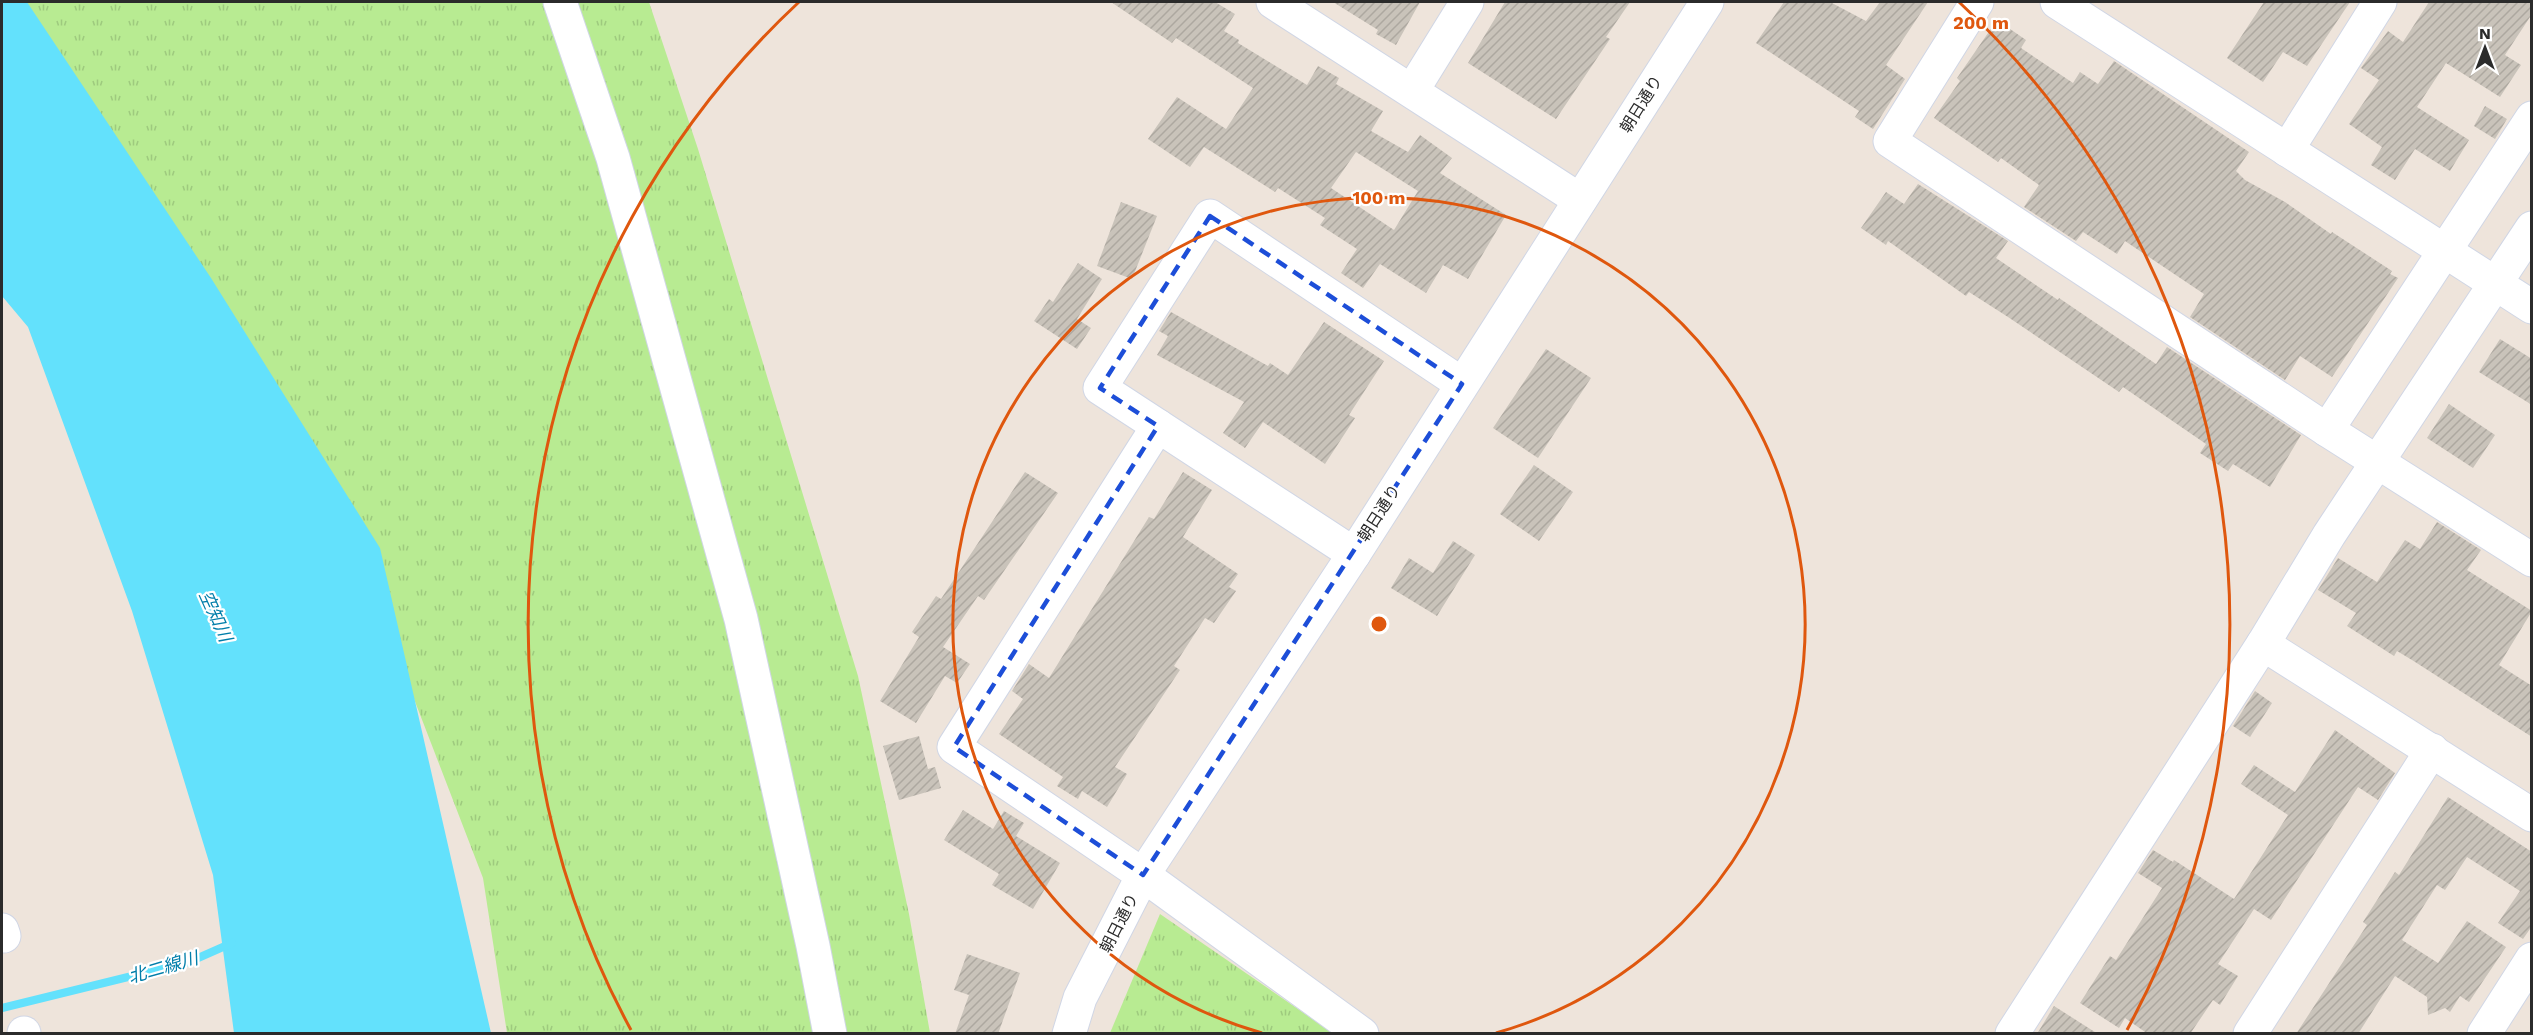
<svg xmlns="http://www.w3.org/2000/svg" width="2533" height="1035" font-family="'Work Sans','Noto Sans JP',sans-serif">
  <defs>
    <pattern id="grass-tufts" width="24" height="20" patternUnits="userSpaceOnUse" patternTransform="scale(1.5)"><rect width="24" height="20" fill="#b8eb92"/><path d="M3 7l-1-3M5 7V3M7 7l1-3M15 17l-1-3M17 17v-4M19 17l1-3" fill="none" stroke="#9eca7e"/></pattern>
    <pattern id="building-hatch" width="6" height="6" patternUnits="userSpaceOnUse" patternTransform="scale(1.5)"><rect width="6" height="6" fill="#c9c3ba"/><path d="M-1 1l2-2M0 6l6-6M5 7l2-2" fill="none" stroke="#ada8a0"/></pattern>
  </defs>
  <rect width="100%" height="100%" fill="#eee4db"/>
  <g fill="url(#grass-tufts)">
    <polygon points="8,2 649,2 698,149 858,676 909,914 930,1033 507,1033 483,878 374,595"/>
    <polygon points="1160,914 1333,1033 1110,1033"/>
  </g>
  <polygon fill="#63e1fc" points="2,2 27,2 211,278 380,548 491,1033 234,1033 213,875 132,611 28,327 2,296"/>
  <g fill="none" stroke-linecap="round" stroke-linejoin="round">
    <polyline stroke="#63e1fc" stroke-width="8" points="2,1008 189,962 232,943"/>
  </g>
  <g fill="url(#building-hatch)" fill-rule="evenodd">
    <path d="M 1111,2 L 1215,2 L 1235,14 L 1224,31 L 1239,40 L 1238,43 L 1307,85 L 1318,66 L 1339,78 L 1336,84 L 1383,111 L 1371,131 L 1408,152 L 1420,135 L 1452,158 L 1440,173 L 1506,215 L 1468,279 L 1443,265 L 1426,293 L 1380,264 L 1363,288 L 1341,273 L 1357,249 L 1320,225 L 1325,218 L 1278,188 L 1275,192 L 1204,147 L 1190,167 L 1148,139 L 1177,97 L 1226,129 L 1253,88 L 1176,38 L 1172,43 ZM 1356,152 L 1418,191 L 1394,230 L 1331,188 Z"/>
    <polygon points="1333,2 1420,2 1396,45 1376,34 1378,30"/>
    <polygon points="1505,2 1630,2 1606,37 1610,39 1556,119 1468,63"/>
    <polygon points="1784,2 1830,2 1866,21 1880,2 1928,2 1886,65 1905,79 1873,129 1855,117 1859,111 1756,43"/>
    <polygon points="2264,2 2350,2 2307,66 2283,52 2263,82 2227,58"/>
    <polygon points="2429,2 2532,2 2532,14 2505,55 2521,65 2500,97 2446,63 2417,107 2469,140 2450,171 2415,149 2395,180 2371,165 2382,147 2349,124 2379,80 2361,68 2388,31 2403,42"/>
    <polygon points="1997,20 2026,40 2021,48 2073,83 2080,72 2098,84 2114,61 2249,152 2236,171 2245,180 2285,202 2331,234 2332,232 2392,271 2390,274 2398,278 2332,377 2300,356 2285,380 2190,317 2204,294 2125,241 2117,254 2083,232 2076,241 2024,207 2039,185 2001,158 1998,162 1934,118 1960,81 1957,78"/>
    <polygon points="2485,106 2507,119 2495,139 2474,126"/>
    <polygon points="1918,184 2008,241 1996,258 2058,300 2059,298 2156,364 2167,347 2301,435 2270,487 2233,464 2228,471 2200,453 2206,444 2123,387 2119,392 2008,317 1969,292 1966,296 1888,241 1886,245 1861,228 1886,192 1904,204"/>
    <polygon points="1121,202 1157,216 1132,279 1097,266"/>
    <polygon points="1078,263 1102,279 1077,319 1091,328 1077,349 1034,321 1049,299 1053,302"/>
    <polygon points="1171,312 1268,366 1270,363 1288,375 1324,322 1384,361 1349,415 1355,418 1325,464 1263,422 1245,448 1223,433 1244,402 1157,355 1168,336 1159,331"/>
    <polygon points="2500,339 2532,359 2532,405 2479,372"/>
    <polygon points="1546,349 1591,378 1538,458 1493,428"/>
    <polygon points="2449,404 2495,435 2473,468 2427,438"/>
    <polygon points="1534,465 1573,492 1539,541 1500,514"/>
    <polygon points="1025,472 1058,493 984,600 978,596 943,647 970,664 957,683 945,676 916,723 880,701 919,637 912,632 936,596 941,599"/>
    <polygon points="1183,472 1212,490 1183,537 1238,574 1229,587 1236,591 1214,623 1205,618 1174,666 1180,670 1115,767 1127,774 1107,807 1082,791 1078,799 1057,786 1063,777 999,734 1023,699 1012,691 1029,664 1049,678 1149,517 1154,519"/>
    <polygon points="2437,522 2481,550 2467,570 2532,611 2499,665 2532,686 2532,737 2412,660 2397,651 2394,656 2347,626 2356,613 2318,590 2338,558 2377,582 2405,540 2420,549"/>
    <polygon points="1453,541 1475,555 1437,616 1391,588 1409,558 1433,573"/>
    <polygon points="2255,691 2272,703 2250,737 2233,726"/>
    <polygon points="2335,730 2395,773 2378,800 2358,787 2271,920 2254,909 2218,964 2238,976 2220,1005 2213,1000 2190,1034 2148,1034 2125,1018 2119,1028 2080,1003 2110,956 2116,960 2162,888 2138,873 2153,850 2173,862 2174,860 2234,899 2288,815 2241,784 2254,765 2295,792"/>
    <polygon points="919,736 928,769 935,767 941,788 899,800 883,746"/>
    <polygon points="2448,797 2532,852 2532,926 2523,939 2498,923 2520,891 2467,857 2445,890 2437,885 2402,940 2438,963 2467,921 2506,947 2469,1002 2460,996 2450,1012 2445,1008 2428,1015 2427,997 2395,976 2358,1034 2296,1034 2367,925 2363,922 2395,872 2399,875"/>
    <polygon points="963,810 993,829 1004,811 1024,823 1016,836 1060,863 1033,909 992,885 999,874 944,840"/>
    <polygon points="967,954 1020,973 998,1034 955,1034 969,995 954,990"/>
    <polygon points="2054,1006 2098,1034 2037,1034"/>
  </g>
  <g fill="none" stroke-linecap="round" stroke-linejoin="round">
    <defs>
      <g id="minor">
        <polyline points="560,2 613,158 741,619 813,946 830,1034"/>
        <polyline points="1273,2 1580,200"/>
        <polyline points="1977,2 1890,141 2327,430 2532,560"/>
        <polyline points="2057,2 2532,307"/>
        <polyline points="1412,91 1467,2"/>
        <polyline points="2287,150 2380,2"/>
        <polyline points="1158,426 954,747 1143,875 1362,1034"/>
        <polyline points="2327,430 2532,118"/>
        <polyline points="1354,554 1100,388 1210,216 1462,384"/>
        <polyline points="2263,644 2532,815"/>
        <polyline points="2,930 4,936"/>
        <polyline points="24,1033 24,1034"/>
        <polyline points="1069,1034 1080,998 1143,875 1354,554 1707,2"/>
        <polyline points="2012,1034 2263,644 2329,535 2532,228"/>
        <polyline points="2250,1034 2432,750"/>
        <polyline points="2484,1034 2532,959"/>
      </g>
    </defs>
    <use href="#minor" stroke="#d0d6e5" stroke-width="35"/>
    <use href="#minor" stroke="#fff" stroke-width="33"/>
  </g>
  <path fill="none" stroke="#1d4ed8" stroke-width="4.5" stroke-dasharray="12 8" stroke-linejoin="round" d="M 1210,216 L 1462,384 L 1143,875 L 954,747 L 1158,426 L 1100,388 Z"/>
  <g fill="none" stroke="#df570e" stroke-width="3">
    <path d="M1262 1033A426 426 0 1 1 1496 1033"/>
    <path d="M631 1030A851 851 0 0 1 799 2M1959 2A851 851 0 0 1 2127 1030"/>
  </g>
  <g text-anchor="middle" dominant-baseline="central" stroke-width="4.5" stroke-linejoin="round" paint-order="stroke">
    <g font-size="16" fill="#2b2b2b" stroke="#fff">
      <text transform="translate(1641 104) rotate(-58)">朝日通り</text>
      <text transform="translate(1379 513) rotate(-57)">朝日通り</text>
      <text transform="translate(1119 923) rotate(-63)">朝日通り</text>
    </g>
    <g font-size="18" font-style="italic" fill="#007eaa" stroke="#fff">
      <text transform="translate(216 616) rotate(66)">空知川</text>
      <text transform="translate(163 967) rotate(-16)">北二線川</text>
    </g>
  </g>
  <circle cx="1379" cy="624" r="9" fill="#df570e" stroke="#fff" stroke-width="3"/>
  <g font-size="18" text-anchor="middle" font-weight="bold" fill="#df570e" stroke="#fff" stroke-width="4.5" stroke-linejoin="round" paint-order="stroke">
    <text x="1981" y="29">200 m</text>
    <text x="1379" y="204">100 m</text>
  </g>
  <rect width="2533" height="1035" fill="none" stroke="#2b2b2b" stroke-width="6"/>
  <g transform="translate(2485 48)" stroke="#ffffff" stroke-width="4.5" paint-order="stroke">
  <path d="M0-4.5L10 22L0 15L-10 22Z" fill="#2b2b2b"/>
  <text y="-9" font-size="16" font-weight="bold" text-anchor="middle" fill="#2b2b2b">N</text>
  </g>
</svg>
